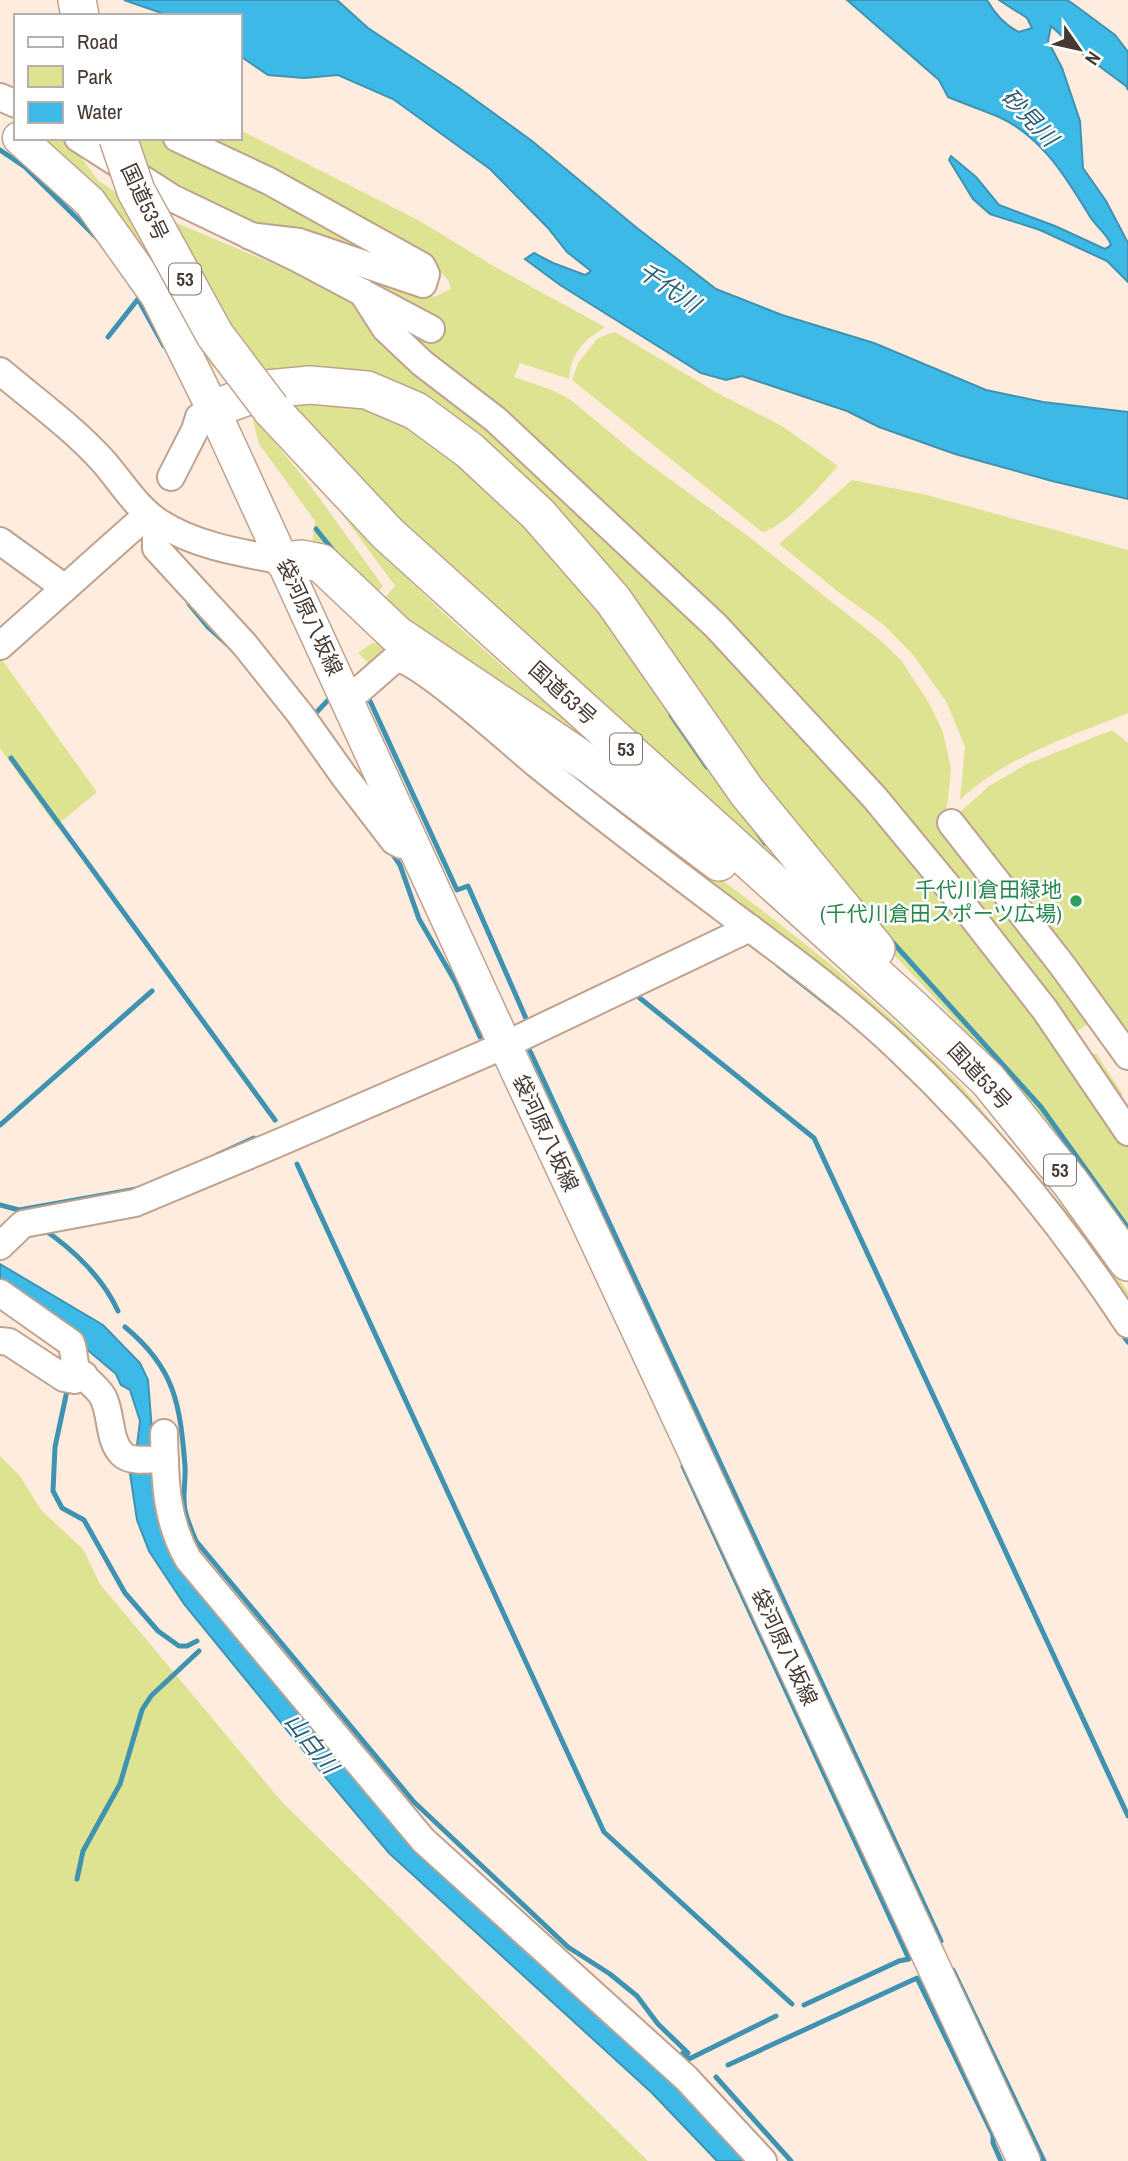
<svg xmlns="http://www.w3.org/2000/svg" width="1128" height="2161" font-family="'Archivo Narrow','Noto Sans JP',sans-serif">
  <rect width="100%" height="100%" fill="#feecdf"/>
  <g fill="#dee392">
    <path d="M 240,130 L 420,221 L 495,267 L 605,327 C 584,340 571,353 569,379 L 520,363 L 514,377 L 552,390 L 571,400 L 642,459 L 748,536 L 879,639 L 901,660 L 929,703 L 943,732 L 951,769 L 948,800 L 942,825 L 1092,1021 L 1071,1035 L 877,791 L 304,249 L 434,297 L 451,289 L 448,280 L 443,274 L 188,138 L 240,138 Z"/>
    <polygon points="35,138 66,138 80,146 82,159 98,180 125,199 184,313 221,374 206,361"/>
    <polygon points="135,138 158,138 257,181 405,264 259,225 146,168"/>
    <polygon points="172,221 343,293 553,480 723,645 973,929 1128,1144 1128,1235 1038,1113 974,1040 865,924 441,415 267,377 235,333"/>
    <path d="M 615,332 L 721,395 L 782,426 L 838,466 C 823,483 784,528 762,532 L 572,380 L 578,363 L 598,338 Z"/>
    <polygon points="296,397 366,400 410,420 561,554 795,876 514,636 289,410"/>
    <polygon points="256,420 310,485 383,586 371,601 312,543 315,521 259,444 253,421"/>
    <path d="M 312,473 C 335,500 357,528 382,553 C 469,642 566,720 661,800 L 377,607 L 395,586 Z"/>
    <path d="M 852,480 L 927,495 L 1128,550 L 1128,713 C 1071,736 1005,757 960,800 L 965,747 L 947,703 L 914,656 L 884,625 L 841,594 L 779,544 Z"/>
    <polygon points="372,643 384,644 393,649 374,668 358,653"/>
    <polygon points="0,657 97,792 56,826 0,748"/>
    <polygon points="475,700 650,826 767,914 829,963 899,1025 960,1084 1102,1254 1128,1292 1128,1312 1008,1153"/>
    <polygon points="1112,730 1128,743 1128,1041 958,814 989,786 1027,764"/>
    <polygon points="1096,1053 1123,1095 1116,1101 1088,1058"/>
    <polygon points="0,1456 20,1476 41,1510 83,1549 100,1584 282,1802 648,2161 0,2161"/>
  </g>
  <g fill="#3db9e8" stroke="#3f93b1" stroke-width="2">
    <polygon points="124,0 337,0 368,28 459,88 532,141 637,228 716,289 782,315 874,343 986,390 1043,402 1128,412 1128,499 1052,481 955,454 879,427 847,411 742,376 726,380 701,373 560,285 525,259 534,253 553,263 585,275 591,271 567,252 548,228 490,169 393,99 338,75 304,78 268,75 240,56 240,16 170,16"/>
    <path d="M 847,0 L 987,0 C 995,14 1004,25 1019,32 L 1032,28 L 1027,18 L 999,0 L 1067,0 L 1072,3 L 1115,35 L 1128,52 L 1128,90 L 1126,86 L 1076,49 L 1051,26 L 1048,41 L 1062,68 L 1080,121 L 1083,168 L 1106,201 L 1128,243 L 1128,282 L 1107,261 L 1040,230 L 990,214 L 973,199 L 949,160 L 951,156 L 976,177 L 999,205 L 1055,226 L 1105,249 L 1111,245 C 1107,233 1095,226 1089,215 C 1066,177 1041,136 999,117 C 982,110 965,104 948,97 L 939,80 Z"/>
    <polygon points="0,1264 103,1325 140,1363 148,1380 153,1443 191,1577 596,2006 751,2161 717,2161 652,2093 389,1853 322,1773 184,1604 149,1551 137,1520 129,1467 136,1453 140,1421 130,1390 121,1385 116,1374 70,1335 0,1289"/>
  </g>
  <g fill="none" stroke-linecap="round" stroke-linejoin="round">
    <g stroke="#3f93b1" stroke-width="5">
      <polyline points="0,150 25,167 98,239"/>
      <polyline points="108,337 138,299 164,346"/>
      <polyline points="316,529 336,554"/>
      <polyline points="189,604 208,627 230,647"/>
      <polyline points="370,701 457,890 468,886 528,1023"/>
      <polyline points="671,715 707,767"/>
      <polyline points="312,717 332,696"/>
      <polyline points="11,758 275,1120"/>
      <polyline points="758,833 765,843"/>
      <polyline points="390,850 400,865 419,919 456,983 480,1037"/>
      <polyline points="887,936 1041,1107 1128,1228"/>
      <polyline points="778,965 839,1013"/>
      <polyline points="632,997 636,995 814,1138 1128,1816"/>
      <polyline points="530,1051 941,1941"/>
      <polyline points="0,1125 152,991"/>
      <polyline points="217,1155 254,1138"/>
      <polyline points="297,1164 604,1832 792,2004"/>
      <polyline points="0,1205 19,1210 137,1189"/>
      <path d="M 43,1229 C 73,1249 103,1278 118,1311"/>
      <path d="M 125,1327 C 175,1368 180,1404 185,1466 C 186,1481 182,1496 185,1510 C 187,1520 192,1531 196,1541 L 414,1802 L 568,1947 L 610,1974 L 637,1996 L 658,2024 L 688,2053"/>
      <polyline points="1120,1331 1128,1342"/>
      <polyline points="68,1386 55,1447 53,1491 62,1508 84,1520 125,1593 158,1631 179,1646 187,1646 197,1641"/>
      <polyline points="683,1466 909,1959 899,1961 804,2005"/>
      <polyline points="77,1879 83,1851 120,1784 142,1710 151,1696 199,1651"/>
      <polyline points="953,1970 1044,2161"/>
      <polyline points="679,2058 683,2053 689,2059 776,2016"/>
      <polyline points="728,2065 917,1978 993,2135 993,2143 1001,2161"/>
      <polyline points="716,2077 791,2161"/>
    </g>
    <defs>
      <g id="minor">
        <polyline points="0,97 16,104"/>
        <polyline points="78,138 172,198 297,258 431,329"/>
        <polyline points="177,138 269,181 422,266 426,274 423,284 299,242 250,236"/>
        <polyline points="362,292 385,328 422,363 495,419 716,626 875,798 960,901 1045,1010 1128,1132"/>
        <path d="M 0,371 C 34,400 72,427 102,460 C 121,481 136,508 160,523 C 196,546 242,553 284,561"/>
        <polyline points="171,477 195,430 199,417 213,409"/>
        <polyline points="160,524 156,537 156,548 245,645 300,714 344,776 394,841 402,845 414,844"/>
        <polyline points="0,541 65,588"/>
        <polyline points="0,646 148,514"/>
        <path d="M 348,700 L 396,658 C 423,662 513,745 539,766 C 601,816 664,864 728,912 C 786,955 845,998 898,1048 C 985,1130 1062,1224 1128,1324"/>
        <polyline points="951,823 1062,965 1128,1056"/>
        <polyline points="0,1246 23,1224 135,1203 276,1144 505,1045 750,928"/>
        <path d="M 0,1293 L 71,1343 C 75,1352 73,1363 77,1369 C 83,1378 96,1385 103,1397 C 112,1414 108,1440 122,1454 C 131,1463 153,1459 165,1459"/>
        <polyline points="0,1341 9,1342 64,1378 75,1380 84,1375"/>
        <path d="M 164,1433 C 165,1480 165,1518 188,1559 L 423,1840 L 686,2078 L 763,2161"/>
      </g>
      <polyline id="major" points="19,138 90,202 157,296 213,409 505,1045 1024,2161"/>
      <g id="highway">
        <polyline points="77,0 80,16"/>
        <polyline points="213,409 267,389 310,385 367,390 416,411 469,450 538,514 613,600 747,792 876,949"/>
        <polyline points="271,409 388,534 910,1006 988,1080 1070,1182 1128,1262"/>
        <polyline points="284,561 301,559 321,563 396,634 592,766 719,862"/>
      </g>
    </defs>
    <use href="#minor" stroke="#bea28e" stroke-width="30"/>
    <use href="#major" stroke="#bea28e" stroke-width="35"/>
    <use href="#highway" stroke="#bea28e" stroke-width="40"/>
    <use href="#minor" stroke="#fff" stroke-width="26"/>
    <use href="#major" stroke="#fff" stroke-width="32"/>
    <use href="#highway" stroke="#fff" stroke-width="37"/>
    <defs>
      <polyline id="highway-bridge" points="118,138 136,191 215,335 271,409"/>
    </defs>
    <use href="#highway-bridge" stroke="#bea28e" stroke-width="40" stroke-linecap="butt"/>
    <use href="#highway-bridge" stroke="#fff" stroke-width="37"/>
  </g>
  <circle fill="#2e9e5b" stroke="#fff" stroke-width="2.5" cx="1076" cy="901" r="7"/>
  <g text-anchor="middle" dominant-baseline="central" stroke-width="5" stroke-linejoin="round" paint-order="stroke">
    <g fill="#fff" stroke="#7d746f" stroke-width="2">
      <rect x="169" y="263.5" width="32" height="31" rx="5"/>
      <rect x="610" y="733.5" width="32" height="31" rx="5"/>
      <rect x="1044" y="1154.5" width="32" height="31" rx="5"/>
    </g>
    <g font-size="19" font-weight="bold" fill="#453931">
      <text x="185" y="279">53</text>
      <text x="626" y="749">53</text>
      <text x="1060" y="1170">53</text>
    </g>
    <g font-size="21" fill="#453931" stroke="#fff">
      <text transform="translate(145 202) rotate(65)">国道53号</text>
      <text transform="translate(310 617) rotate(65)">袋河原八坂線</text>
      <text transform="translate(563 693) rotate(42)">国道53号</text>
      <text transform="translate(980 1076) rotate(47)">国道53号</text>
      <text transform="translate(546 1133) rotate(65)">袋河原八坂線</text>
      <text transform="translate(785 1647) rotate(65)">袋河原八坂線</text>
    </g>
    <g font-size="21" fill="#27864d" stroke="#fff" text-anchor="end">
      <text x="1062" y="889">千代川倉田緑地<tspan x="1062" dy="24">(千代川倉田スポーツ広場)</tspan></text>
    </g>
    <g font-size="23" font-style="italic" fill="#2e5f73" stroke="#fff">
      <text transform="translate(1030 117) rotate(46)">砂見川</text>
      <text transform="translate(669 287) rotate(34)">千代川</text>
      <text transform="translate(312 1743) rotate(52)">山白川</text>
    </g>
  </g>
  <rect x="14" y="14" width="228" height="126" fill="#ffffff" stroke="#b5b0ad" stroke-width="2"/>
  <rect x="28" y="37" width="35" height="10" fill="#ffffff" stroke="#b5b0ad" stroke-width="2"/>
  <text x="77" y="49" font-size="21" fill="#453931">Road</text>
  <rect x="28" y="66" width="35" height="21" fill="#dee392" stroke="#b5b0ad" stroke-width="2"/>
  <text x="77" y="84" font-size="21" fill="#453931">Park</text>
  <rect x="28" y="102" width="35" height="21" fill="#3db9e8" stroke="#b5b0ad" stroke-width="2"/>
  <text x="77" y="119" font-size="21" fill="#453931">Water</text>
  <g transform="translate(1079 49) rotate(124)" stroke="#ffffff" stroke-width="5" paint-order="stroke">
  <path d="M0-5L12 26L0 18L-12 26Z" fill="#453931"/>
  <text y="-10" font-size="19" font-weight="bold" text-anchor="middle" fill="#453931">N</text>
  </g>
</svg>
